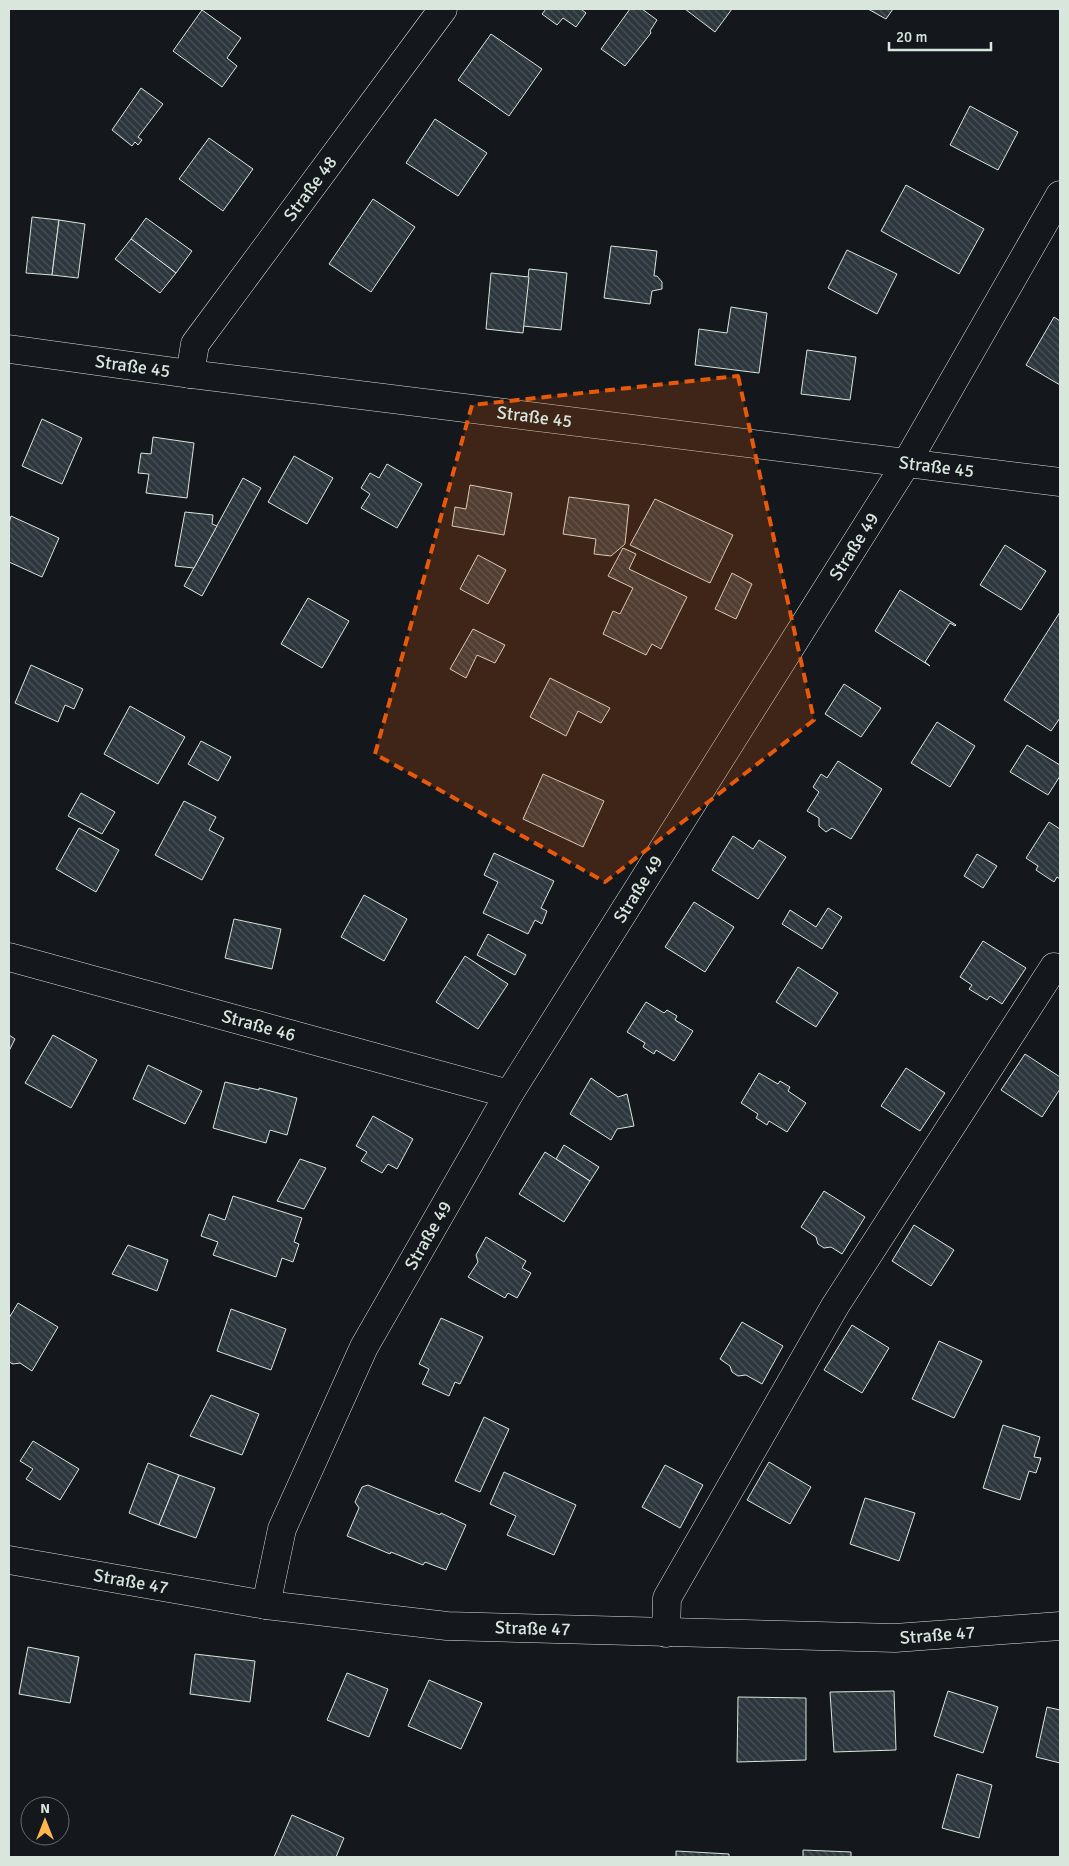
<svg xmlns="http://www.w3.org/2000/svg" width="1069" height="1866" font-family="Signika,sans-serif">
  <defs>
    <pattern id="building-back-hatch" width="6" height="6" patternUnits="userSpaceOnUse" patternTransform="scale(1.25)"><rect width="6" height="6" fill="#2c363c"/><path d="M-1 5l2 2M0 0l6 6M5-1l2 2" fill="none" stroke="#4a5358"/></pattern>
  </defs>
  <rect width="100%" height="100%" fill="#14181c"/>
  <g fill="url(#building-back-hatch)" stroke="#d8e6dc">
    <polygon points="546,9 581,9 586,13 576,27 563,18 557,25 542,14"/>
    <polygon points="630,9 642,9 657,20 650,31 651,33 625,66 601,49"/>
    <polygon points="685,9 732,9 715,32"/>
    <polygon points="868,9 893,9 886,19"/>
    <polygon points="202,10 241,38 227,58 237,66 222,87 173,51"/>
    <polygon points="491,34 542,69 509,116 458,80"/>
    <polygon points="141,88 163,104 138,137 142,140 138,145 135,142 132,146 112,130"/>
    <polygon points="970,106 1018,132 998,170 950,145"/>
    <polygon points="435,119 487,153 458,196 406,163"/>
    <polygon points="209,138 253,169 223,211 179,179"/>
    <polygon points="906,185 984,229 959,274 881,231"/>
    <polygon points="373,199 415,227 371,292 329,264"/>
    <polygon points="32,217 59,220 52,275 26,273"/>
    <polygon points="146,218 192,251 176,273 131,239"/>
    <polygon points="59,220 85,224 78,278 52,275"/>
    <polygon points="131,239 176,273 160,293 115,259"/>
    <polygon points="611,246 657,251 654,276 657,276 662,282 662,289 652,291 650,304 604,298"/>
    <polygon points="847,250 897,274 877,314 828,288"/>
    <polygon points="529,269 567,273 561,330 523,326"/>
    <polygon points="491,273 529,277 523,333 486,329"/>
    <polygon points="731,307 767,313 759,373 695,365 699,329 727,333"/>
    <polygon points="1054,317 1060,321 1060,385 1026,365"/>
    <polygon points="807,350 856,357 850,400 801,394"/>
    <polygon points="42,419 82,438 62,484 22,466"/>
    <polygon points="153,437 194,443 187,498 146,493 149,474 138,473 141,453 151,454"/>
    <polygon points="294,456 333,478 307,524 268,502"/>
    <polygon points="387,464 422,484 397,528 361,508 370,494 361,488 370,473 379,478"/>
    <polygon points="243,478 261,488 202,596 184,586"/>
    <polygon points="470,485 512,493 504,535 452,526 455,507 466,509"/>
    <polygon points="569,497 629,505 625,544 611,556 594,554 596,539 563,534"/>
    <polygon points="655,499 733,535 710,583 630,545"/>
    <polygon points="185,512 213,515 212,524 217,526 194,568 175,566"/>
    <polygon points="11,516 59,538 42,577 9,562 9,523"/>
    <polygon points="1005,545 1046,571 1021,610 980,585"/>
    <polygon points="623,548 636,554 629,569 687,597 661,649 652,644 646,655 603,634 613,611 620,614 633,588 608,576"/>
    <polygon points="478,555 506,570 488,604 460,589"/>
    <polygon points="732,573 752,584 736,619 715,609"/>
    <polygon points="900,590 956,625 955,626 950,623 925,662 930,666 875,631"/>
    <polygon points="308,598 349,621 322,668 281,644"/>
    <polygon points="1060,612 1060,718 1051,731 1004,700"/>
    <polygon points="473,629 505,645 495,663 477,655 466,678 450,669"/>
    <polygon points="31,665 83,689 74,709 65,705 58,722 15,703"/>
    <polygon points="550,678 610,708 601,723 578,711 566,736 530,717"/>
    <polygon points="844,684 881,708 861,737 825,714"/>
    <polygon points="130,706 185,737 158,784 104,754"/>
    <polygon points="937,722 975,746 950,787 911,763"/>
    <polygon points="201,741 231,757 218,781 188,764"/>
    <polygon points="1027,745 1060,765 1060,776 1048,795 1010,772"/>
    <polygon points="838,761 882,789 851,839 832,828 826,832 819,826 819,818 807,811 819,792 813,787 821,774 827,778"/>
    <polygon points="543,774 604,801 583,847 523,819"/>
    <polygon points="81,793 115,812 102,834 68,816"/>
    <polygon points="184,801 216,817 209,830 224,838 202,880 155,855"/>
    <polygon points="1049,822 1060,829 1060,879 1057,877 1054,882 1036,870 1038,866 1026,858"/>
    <polygon points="79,828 119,850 96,892 56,869"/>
    <polygon points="733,836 753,849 759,840 786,857 758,899 712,870"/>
    <polygon points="494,853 554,881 541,908 547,911 542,924 535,920 528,934 483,913 498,882 484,875"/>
    <polygon points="977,854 997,866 983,888 964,876"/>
    <polygon points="364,895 407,919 384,961 341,937"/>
    <polygon points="694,902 734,927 705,972 665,947"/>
    <polygon points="828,908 842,917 822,949 782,924 790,910 816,927"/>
    <polygon points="234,919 281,929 272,969 225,958"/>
    <polygon points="488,934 526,955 515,975 477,955"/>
    <polygon points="983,941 1026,968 1002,1004 990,996 987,1000 969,989 972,985 960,977"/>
    <polygon points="465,956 508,984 478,1029 436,1002"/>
    <polygon points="798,967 838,993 816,1027 776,1002"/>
    <polygon points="646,1002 664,1013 667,1010 677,1016 675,1020 693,1031 674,1061 656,1050 654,1054 643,1047 645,1043 627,1032"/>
    <polygon points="9,1035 15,1039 9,1051"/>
    <polygon points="53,1035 97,1060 71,1108 25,1083"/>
    <polygon points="1025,1054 1060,1077 1060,1089 1042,1117 1001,1090"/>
    <polygon points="148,1065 202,1091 185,1124 133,1099"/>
    <polygon points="906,1068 945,1093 920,1131 881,1106"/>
    <polygon points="759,1073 778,1084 780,1081 790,1087 788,1091 806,1103 787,1132 769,1121 767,1125 756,1118 758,1114 741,1103"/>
    <polygon points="591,1078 618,1097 627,1094 634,1126 617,1129 611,1140 570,1114"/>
    <polygon points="225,1082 259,1090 259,1088 297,1098 287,1135 270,1130 266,1143 213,1128"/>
    <polygon points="373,1116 413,1139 397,1169 388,1164 382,1173 361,1161 367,1152 356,1146"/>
    <polygon points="564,1145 599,1167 590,1181 556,1159"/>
    <polygon points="545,1152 590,1181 564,1222 519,1194"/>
    <polygon points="300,1159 326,1168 304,1209 277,1201"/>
    <polygon points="824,1191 865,1217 842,1254 831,1247 824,1248 818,1244 816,1237 801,1227"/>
    <polygon points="233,1196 302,1218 294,1242 299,1244 293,1262 282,1258 276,1277 213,1255 218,1242 201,1236 209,1214 225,1220"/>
    <polygon points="914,1225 954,1250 931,1286 892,1261"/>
    <polygon points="486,1237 526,1261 522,1268 531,1273 517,1298 508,1293 505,1298 468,1277 478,1262 476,1255"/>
    <polygon points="128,1245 168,1260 157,1291 112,1274"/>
    <polygon points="18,1303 58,1327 32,1371 20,1363 13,1364 9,1362 9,1318"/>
    <polygon points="231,1309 286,1329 271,1370 217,1351"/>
    <polygon points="441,1318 483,1337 460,1384 455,1382 449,1396 422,1384 429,1369 419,1364"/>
    <polygon points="742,1322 783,1346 762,1384 746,1375 738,1376 732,1372 730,1366 720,1359"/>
    <polygon points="852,1325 889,1348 862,1393 824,1370"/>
    <polygon points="939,1341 982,1361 954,1418 912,1399"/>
    <polygon points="211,1395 259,1414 242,1455 190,1436"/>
    <polygon points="484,1417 509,1429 480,1492 455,1481"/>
    <polygon points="1003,1425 1040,1437 1034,1457 1041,1458 1036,1473 1029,1471 1020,1500 983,1488"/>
    <polygon points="33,1441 79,1469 60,1500 26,1479 33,1469 20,1461"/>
    <polygon points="769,1462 811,1487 790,1524 747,1500"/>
    <polygon points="148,1463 179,1475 159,1525 129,1513"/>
    <polygon points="665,1465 703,1485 680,1528 642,1507"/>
    <polygon points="504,1472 576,1505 554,1555 507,1535 516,1516 490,1504"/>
    <polygon points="179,1475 215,1488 196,1538 159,1525"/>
    <polygon points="368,1485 440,1515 441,1513 466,1525 446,1570 425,1562 423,1565 391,1552 390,1554 347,1536 359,1508 355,1502 362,1487"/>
    <polygon points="865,1498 915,1513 899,1561 850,1544"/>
    <polygon points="28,1647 79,1657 70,1703 19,1694"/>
    <polygon points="195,1654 255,1661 250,1702 190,1694"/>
    <polygon points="347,1673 388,1689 369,1737 327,1720"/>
    <polygon points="429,1680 482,1703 461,1749 408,1726"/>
    <polygon points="894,1691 896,1750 834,1752 830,1692"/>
    <polygon points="948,1691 998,1707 983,1753 934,1736"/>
    <polygon points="738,1697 806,1698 806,1760 737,1762"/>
    <polygon points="1047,1707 1060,1710 1060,1763 1036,1757"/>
    <polygon points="957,1774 992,1785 979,1838 942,1828"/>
    <polygon points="292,1815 344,1838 336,1857 274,1857"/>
    <polygon points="803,1850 851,1852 851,1857 803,1857"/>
    <polygon points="676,1851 729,1854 729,1857 676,1857"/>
  </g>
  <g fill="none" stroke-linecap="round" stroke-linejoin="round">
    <defs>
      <g id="minor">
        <path id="s1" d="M 9,349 L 190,374 L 1060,482"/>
        <path id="s2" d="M 190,374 L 195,344 L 443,9"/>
        <path id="s3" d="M 9,957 L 509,1094"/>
        <path id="s4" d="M 9,1560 L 266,1605 L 447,1626 L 895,1638 L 1060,1626"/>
        <path id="s5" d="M 266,1605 L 282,1529 L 364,1347 L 509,1094 L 907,462 L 1060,195"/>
        <polyline points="666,1633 667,1598 835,1306 1054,967"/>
      </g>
    </defs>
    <use href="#minor" stroke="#d8e6dc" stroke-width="29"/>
    <use href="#minor" stroke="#14181c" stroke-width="28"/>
  </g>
  <path fill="#e8590c" fill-opacity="0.2" stroke="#e8590c" stroke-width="4" stroke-dasharray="10 6" stroke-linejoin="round" d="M 738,376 L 814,720 L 605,882 L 375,754 L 472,405 Z"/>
  <g text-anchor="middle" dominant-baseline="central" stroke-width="4" stroke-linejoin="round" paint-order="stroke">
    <g font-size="18" fill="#d8e6dc" stroke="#14181c">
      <text stroke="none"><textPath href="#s2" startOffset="224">Straße 48</textPath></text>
      <text stroke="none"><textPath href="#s1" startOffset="125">Straße 45</textPath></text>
      <text stroke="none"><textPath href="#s1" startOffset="530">Straße 45</textPath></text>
      <text stroke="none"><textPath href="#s1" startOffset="935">Straße 45</textPath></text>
      <text stroke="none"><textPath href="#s5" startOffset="1216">Straße 49</textPath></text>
      <text stroke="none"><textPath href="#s5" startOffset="811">Straße 49</textPath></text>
      <text stroke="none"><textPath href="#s3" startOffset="259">Straße 46</textPath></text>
      <text stroke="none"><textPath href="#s5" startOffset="406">Straße 49</textPath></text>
      <text stroke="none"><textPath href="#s4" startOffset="124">Straße 47</textPath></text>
      <text stroke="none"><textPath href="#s4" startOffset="529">Straße 47</textPath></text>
      <text stroke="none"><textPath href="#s4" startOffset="934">Straße 47</textPath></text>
    </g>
  </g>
  <rect width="1069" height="1866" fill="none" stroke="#d8e6dc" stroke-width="20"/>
  <g transform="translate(45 1821)"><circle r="24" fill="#14181c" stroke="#626a69"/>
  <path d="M0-4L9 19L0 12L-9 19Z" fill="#ffb74d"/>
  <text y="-8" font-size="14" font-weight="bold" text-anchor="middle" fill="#d8e6dc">N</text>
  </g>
  <path d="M889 42v8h102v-8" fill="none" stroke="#d8e6dc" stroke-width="2.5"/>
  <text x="896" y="42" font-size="15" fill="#d8e6dc" stroke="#14181c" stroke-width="4" paint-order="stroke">20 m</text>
</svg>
